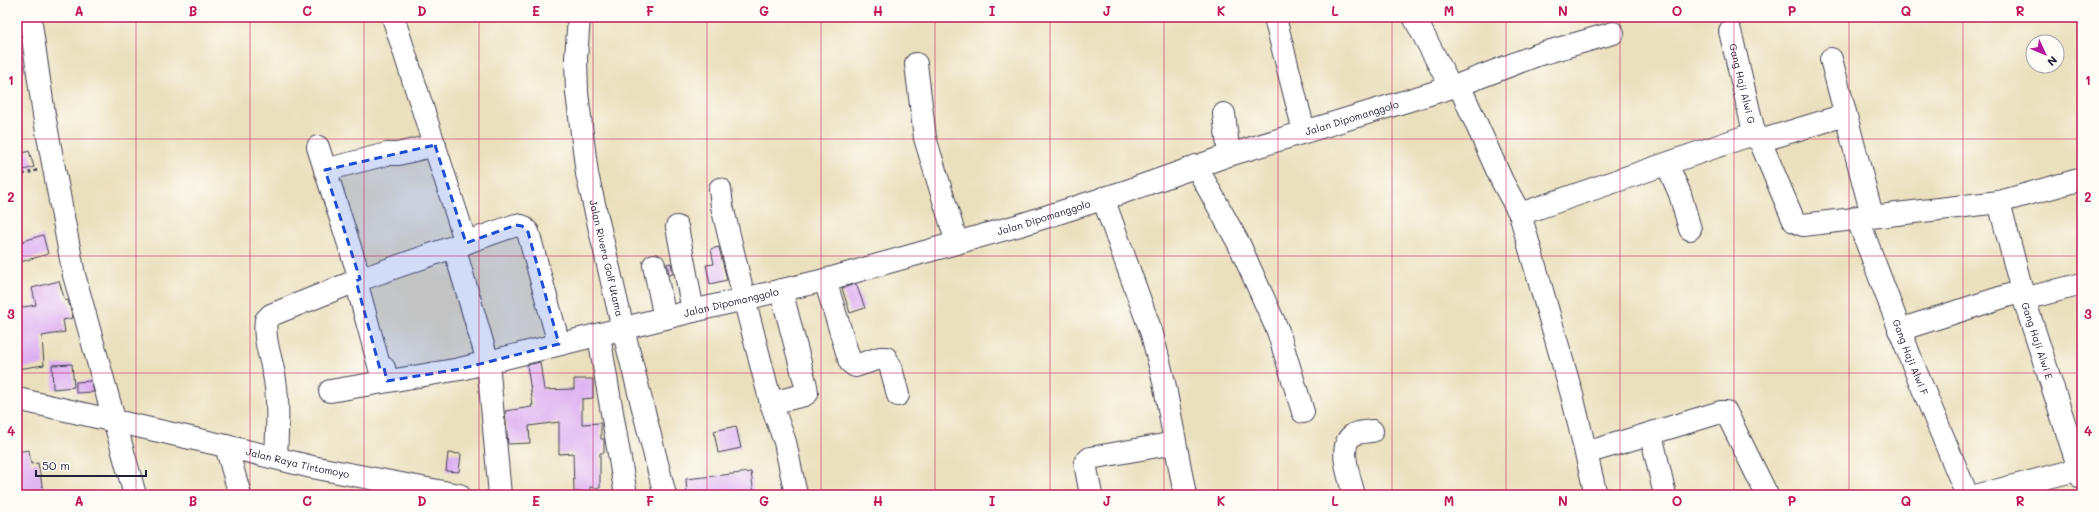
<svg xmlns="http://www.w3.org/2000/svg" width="2099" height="512" font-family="Mali,sans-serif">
  <rect width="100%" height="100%" fill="#fdfcf7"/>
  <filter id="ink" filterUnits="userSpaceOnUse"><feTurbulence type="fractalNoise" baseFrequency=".025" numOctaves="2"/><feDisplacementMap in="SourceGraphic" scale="8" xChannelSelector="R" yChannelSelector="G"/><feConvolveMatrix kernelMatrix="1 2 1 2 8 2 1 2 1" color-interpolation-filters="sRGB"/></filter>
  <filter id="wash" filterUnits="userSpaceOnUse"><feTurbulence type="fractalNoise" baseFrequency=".012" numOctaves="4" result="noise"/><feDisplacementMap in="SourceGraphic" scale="16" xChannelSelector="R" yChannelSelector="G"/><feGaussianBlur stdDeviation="0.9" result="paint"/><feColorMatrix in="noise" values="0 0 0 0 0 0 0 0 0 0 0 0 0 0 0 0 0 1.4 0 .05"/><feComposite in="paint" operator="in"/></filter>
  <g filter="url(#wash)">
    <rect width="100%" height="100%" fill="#ebe0bd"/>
    <g id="blocks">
      <g fill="#ddaff1">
        <polygon points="29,151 34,167 17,172 17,155"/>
        <polygon points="43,235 48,254 17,263 17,243"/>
        <polygon points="719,247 727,280 710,284 706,265 714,264 711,249"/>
        <polygon points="671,263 673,274 669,275 667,264"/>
        <polygon points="59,281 65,301 68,300 73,318 63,320 65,332 42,336 44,365 17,369 17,308 36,305 32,288"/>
        <polygon points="856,284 865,308 850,313 842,288"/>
        <polygon points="540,362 544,390 574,389 574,379 593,379 593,398 582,399 582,424 601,423 601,439 604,439 604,453 600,453 600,488 590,487 590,492 574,492 573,453 559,454 559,422 529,426 530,443 508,444 505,411 532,407 531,405 533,405 527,365"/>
        <polygon points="72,364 74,387 53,389 52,365"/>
        <polygon points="91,381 94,392 76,393 76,382"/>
        <polygon points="736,426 741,448 718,453 714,431"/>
        <polygon points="29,450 31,464 38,463 44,495 17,495 17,452"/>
        <polygon points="448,453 461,454 459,472 446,471"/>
        <polygon points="751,472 754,495 687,495 686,479"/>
      </g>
    </g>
  </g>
  <g filter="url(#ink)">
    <use href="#blocks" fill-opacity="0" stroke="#403e4e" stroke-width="1"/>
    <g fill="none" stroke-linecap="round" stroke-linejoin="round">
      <defs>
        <g id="minor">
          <polyline points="30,17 44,115 74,275 135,495"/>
          <polyline points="393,17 466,243"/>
          <path id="s1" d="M 579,17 L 576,58 L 577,93 L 587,174 L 623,329 L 665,495"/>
          <polyline points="1414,17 1451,87"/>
          <polyline points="1276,22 1304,131"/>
          <path id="s2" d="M 1730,31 L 1755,136"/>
          <polyline points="1831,59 1872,215"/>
          <polyline points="916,64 925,138 957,243"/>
          <polyline points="1459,85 1502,181 1520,214 1572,395 1596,495"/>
          <polyline points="1224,114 1229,155"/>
          <polyline points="1760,141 1845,115"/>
          <polyline points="318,147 360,279"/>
          <polyline points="1667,164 1680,194 1690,229"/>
          <polyline points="1196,166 1239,244 1278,331 1303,412"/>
          <polyline points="325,170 387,154 398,154 435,145"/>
          <polyline points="720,189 722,206 744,298 771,403 785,442 796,495"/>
          <polyline points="1103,198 1152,334 1164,382 1185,495"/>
          <path id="s3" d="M 1999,202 L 2024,299 L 2082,478"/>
          <polyline points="1520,214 1750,135 1760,141 1794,221 1803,225 1999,202 2082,179"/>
          <path id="s4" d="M 1857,217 L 1914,367 L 1967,495"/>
          <polyline points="677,227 693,311"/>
          <polyline points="454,247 488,362 500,495"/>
          <polyline points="654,265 665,318"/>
          <polyline points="825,280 850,362 855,366 880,358 886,358 891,368 898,395"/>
          <polyline points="356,281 380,369 384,368 387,381"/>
          <polyline points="2024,299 2082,284"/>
          <polyline points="1899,330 2022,291"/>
          <polyline points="599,336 626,495"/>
          <path id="s5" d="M 330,391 L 460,369 L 693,311 L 825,280 L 1020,225 L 1124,192 L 1229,155 L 1459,85 L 1537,55 L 1613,33"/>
          <path id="s6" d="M 17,399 L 226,446 L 312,467 L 459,495"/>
          <polyline points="771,403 804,395 807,393 806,386 781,290"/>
          <polyline points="1651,434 1665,495"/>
          <polyline points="226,446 240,495"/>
          <polyline points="1586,453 1721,412 1726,412 1767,495"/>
          <path d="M 276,457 C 277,432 279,406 275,380 C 272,360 263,340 266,320 L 271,315 L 356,281 L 516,225 L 522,226 L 528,232 L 559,344"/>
          <polyline points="1091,495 1085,463 1090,458 1175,443"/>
          <path d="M 1354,495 C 1350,480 1337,445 1353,435 C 1357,432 1366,432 1372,431"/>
          <polyline points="1979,495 2080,469"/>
        </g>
      </defs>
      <use href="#minor" stroke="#403e4e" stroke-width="24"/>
      <polyline stroke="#403e4e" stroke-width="2.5" stroke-dasharray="3 3" stroke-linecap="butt" points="17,176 38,170"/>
      <use href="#minor" stroke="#fff" stroke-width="22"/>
    </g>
  </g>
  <path fill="#1d4ed8" fill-opacity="0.2" stroke="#1d4ed8" stroke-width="3" stroke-dasharray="8 5" stroke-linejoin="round" d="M 435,145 L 466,243 L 516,225 L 522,226 L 528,232 L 559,344 L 460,369 L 387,381 L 384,368 L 380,369 L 356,281 L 360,279 L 325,170 Z"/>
  <path fill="none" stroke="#c2185b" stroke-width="1" stroke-opacity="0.55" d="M 136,17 L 136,495M 250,17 L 250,495M 364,17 L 364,495M 479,17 L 479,495M 593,17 L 593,495M 707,17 L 707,495M 821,17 L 821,495M 935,17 L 935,495M 1050,17 L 1050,495M 1164,17 L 1164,495M 1278,17 L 1278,495M 1392,17 L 1392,495M 1506,17 L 1506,495M 1620,17 L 1620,495M 1734,17 L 1734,495M 1849,17 L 1849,495M 1963,17 L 1963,495M 17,139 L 2082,139M 17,256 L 2082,256M 17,373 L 2082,373"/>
  <g text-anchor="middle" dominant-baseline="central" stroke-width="3.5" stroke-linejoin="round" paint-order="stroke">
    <g font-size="10" fill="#22223b" stroke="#fdfcf7">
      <text stroke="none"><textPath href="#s2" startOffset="54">Gang Haji Alwi G</textPath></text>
      <text stroke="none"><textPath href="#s5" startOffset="1059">Jalan Dipomanggolo</textPath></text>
      <text stroke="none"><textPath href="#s5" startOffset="735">Jalan Dipomanggolo</textPath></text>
      <text stroke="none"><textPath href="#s1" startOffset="244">Jalan Rivera Golf Utama</textPath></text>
      <text stroke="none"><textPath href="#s5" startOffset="411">Jalan Dipomanggolo</textPath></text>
      <text stroke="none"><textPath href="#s3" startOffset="144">Gang Haji Alwi E</textPath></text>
      <text stroke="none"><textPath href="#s4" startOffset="150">Gang Haji Alwi F</textPath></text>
      <text stroke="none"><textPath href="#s6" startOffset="288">Jalan Raya Tirtomoyo</textPath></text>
    </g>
  </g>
  <rect width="2099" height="512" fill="none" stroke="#fdfcf7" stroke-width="44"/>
  <g transform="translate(2045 54) rotate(134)"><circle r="19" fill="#fdfcf7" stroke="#a5a5ac"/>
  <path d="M0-3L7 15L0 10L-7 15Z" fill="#b5179e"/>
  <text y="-6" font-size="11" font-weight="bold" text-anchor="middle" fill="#22223b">N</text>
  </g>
  <path d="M36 470v6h110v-6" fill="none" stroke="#22223b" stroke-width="2"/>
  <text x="42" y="470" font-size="12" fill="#22223b" stroke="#fdfcf7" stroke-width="3" paint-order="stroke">50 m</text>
  <rect x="22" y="22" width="2055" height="468" fill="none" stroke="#c2185b" stroke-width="1.5"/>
  <g font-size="13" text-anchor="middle" font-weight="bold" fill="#c2185b">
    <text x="79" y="16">A</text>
    <text x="193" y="16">B</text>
    <text x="307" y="16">C</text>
    <text x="422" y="16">D</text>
    <text x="536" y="16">E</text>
    <text x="650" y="16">F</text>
    <text x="764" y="16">G</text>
    <text x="878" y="16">H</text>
    <text x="992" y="16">I</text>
    <text x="1107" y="16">J</text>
    <text x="1221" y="16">K</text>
    <text x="1335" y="16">L</text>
    <text x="1449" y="16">M</text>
    <text x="1563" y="16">N</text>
    <text x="1677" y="16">O</text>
    <text x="1792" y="16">P</text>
    <text x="1906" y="16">Q</text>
    <text x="2020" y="16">R</text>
    <text x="11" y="85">1</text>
    <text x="2088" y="85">1</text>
    <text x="11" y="202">2</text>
    <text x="2088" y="202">2</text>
    <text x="11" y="319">3</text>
    <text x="2088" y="319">3</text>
    <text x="11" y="436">4</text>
    <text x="2088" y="436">4</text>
    <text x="79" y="506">A</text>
    <text x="193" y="506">B</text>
    <text x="307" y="506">C</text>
    <text x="422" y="506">D</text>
    <text x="536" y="506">E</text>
    <text x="650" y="506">F</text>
    <text x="764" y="506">G</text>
    <text x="878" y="506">H</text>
    <text x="992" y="506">I</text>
    <text x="1107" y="506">J</text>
    <text x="1221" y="506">K</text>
    <text x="1335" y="506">L</text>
    <text x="1449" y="506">M</text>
    <text x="1563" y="506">N</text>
    <text x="1677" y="506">O</text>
    <text x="1792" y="506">P</text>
    <text x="1906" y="506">Q</text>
    <text x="2020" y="506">R</text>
  </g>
</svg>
